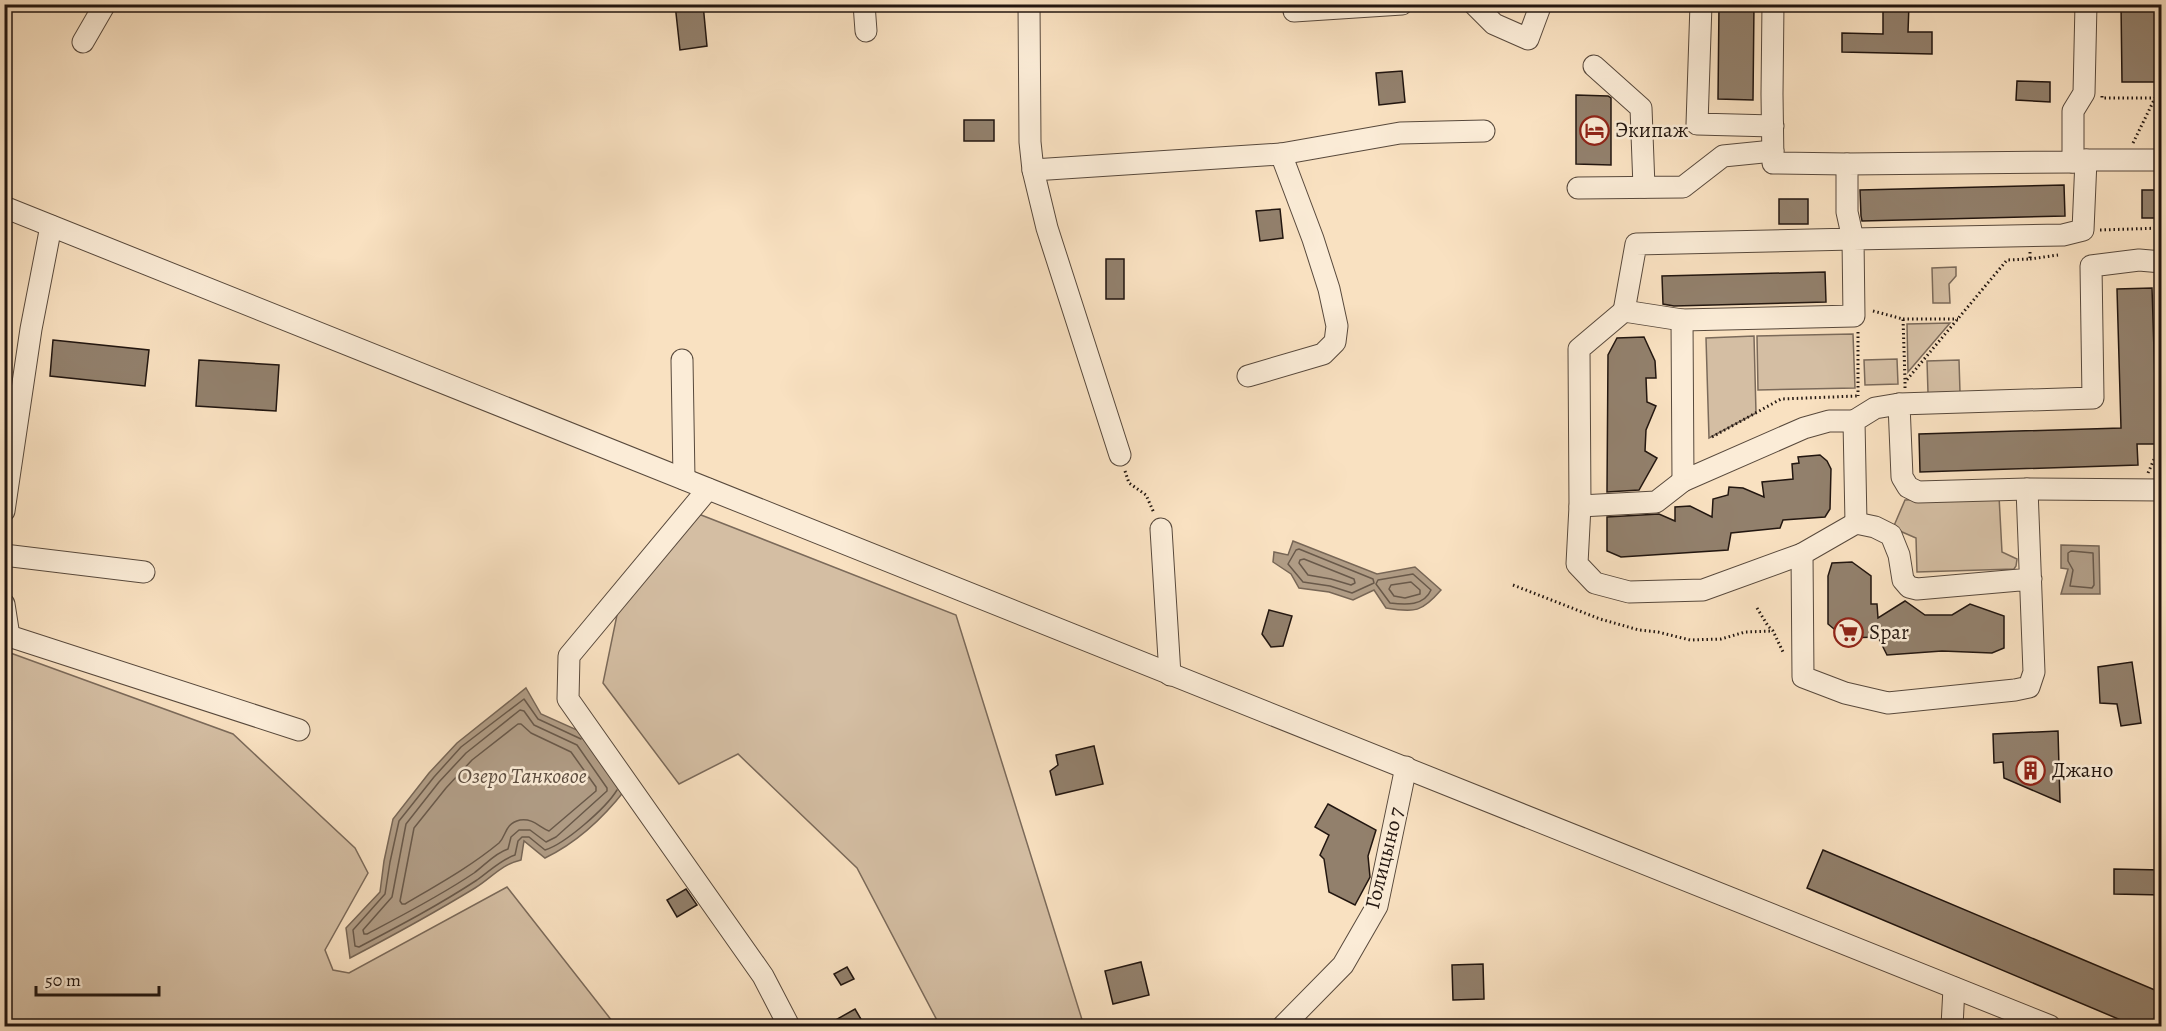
<svg xmlns="http://www.w3.org/2000/svg" width="2166" height="1031" font-family="Alegreya,serif">
  <rect width="100%" height="100%" fill="#f9e1c1"/>
  <filter id="stains"><feTurbulence type="fractalNoise" baseFrequency=".00333" numOctaves="4"/><feColorMatrix values="0 0 0 0 .2 0 0 0 0 .09 0 0 0 0 .02 0 0 0 .5 -.17"/></filter>
  <radialGradient id="worn" r=".72"><stop offset=".6" stop-color="#630" stop-opacity="0"/><stop offset="1" stop-color="#630" stop-opacity=".3"/></radialGradient>
  <g fill="#d4bea3" stroke="#7b6a5a" stroke-width="1.5">
    <polygon points="1956,267 1956,276 1949,284 1950,303 1933,303 1932,268"/>
    <polygon points="1950,323 1908,372 1907,324"/>
    <polygon points="1853,334 1855,388 1758,390 1757,336"/>
    <polygon points="1754,336 1756,413 1709,438 1706,338"/>
    <polygon points="1897,359 1898,384 1865,385 1864,360"/>
    <polygon points="1959,360 1960,392 1928,393 1927,361"/>
    <polygon points="1999,496 2002,552 2017,559 2016,566 2014,569 1917,572 1916,538 1893,528 1905,500"/>
    <polygon points="696,513 956,615 1084,1026 940,1026 857,868 738,754 679,784 603,683 619,605"/>
    <polygon points="5,651 233,734 355,848 368,873 325,950 333,970 349,973 507,887 616,1026 5,1026"/>
  </g>
  <g fill="#b09c85" stroke="#776656" stroke-width="1.5">
    <path d="M 1293,541 L 1377,574 L 1415,567 L 1441,590 C 1422,612 1415,613 1386,608 L 1374,590 L 1353,600 L 1329,592 L 1299,588 L 1291,574 L 1273,562 L 1274,552 L 1288,555 Z"/>
    <polygon points="2061,545 2099,546 2100,594 2061,594 2068,569 2061,568"/>
    <path d="M 526,688 L 541,714 L 586,734 L 625,790 C 604,817 576,843 545,858 L 524,841 L 521,860 C 500,865 493,877 475,888 C 434,913 392,936 350,958 L 346,928 L 380,892 L 384,861 L 393,819 L 429,773 L 457,743 Z"/>
  </g>
  <g fill="none" stroke-linecap="round" stroke-linejoin="round">
    <g stroke="#69594a" stroke-width="1.5">
      <polygon points="1299,549 1373,579 1374,583 1352,593 1330,586 1303,582 1288,564 1296,550"/>
      <polygon points="2071,551 2093,553 2094,585 2092,588 2070,586 2073,570 2068,561 2068,553"/>
      <polygon points="1304,559 1354,579 1355,583 1351,585 1331,579 1308,575 1299,563 1300,560"/>
      <path d="M 1413,574 L 1431,590 C 1424,606 1406,605 1390,603 L 1376,584 L 1378,580 Z"/>
      <polygon points="1411,582 1420,590 1420,594 1405,598 1394,596 1389,589 1391,585"/>
      <path d="M 520,710 L 524,711 L 534,725 L 577,745 L 607,788 L 607,791 L 556,837 L 546,842 L 530,830 L 519,830 L 511,837 L 508,849 C 495,853 485,865 474,873 C 440,896 403,915 367,934 L 364,934 L 363,930 L 392,897 L 406,824 L 439,782 L 466,753 Z"/>
      <path d="M 518,724 L 521,724 L 531,733 L 571,752 L 596,787 L 596,791 L 549,831 C 539,827 533,818 520,820 C 504,824 507,835 499,843 C 470,867 437,885 405,904 L 402,904 L 400,901 L 414,828 L 446,788 L 472,760 Z"/>
      <path d="M 581,739 L 538,719 L 524,699 L 461,747 L 434,777 L 399,821 L 390,862 L 385,894 L 353,930 L 355,946 L 359,947 C 399,926 439,905 477,880 C 490,871 500,860 515,855 L 518,841 L 522,837 L 529,837 L 545,850 C 565,844 606,808 617,790"/>
    </g>
  </g>
  <g fill="#92806c" stroke="#221610" stroke-width="1.5">
    <polygon points="675,4 703,4 707,46 680,50"/>
    <polygon points="1719,4 1754,4 1753,100 1718,99"/>
    <polygon points="1883,4 1909,4 1908,32 1932,32 1932,54 1842,52 1842,33 1883,34"/>
    <polygon points="2121,4 2156,4 2157,82 2122,82"/>
    <polygon points="1402,71 1405,102 1379,105 1376,73"/>
    <polygon points="2017,81 2050,82 2050,102 2016,100"/>
    <polygon points="1576,95 1608,96 1611,98 1611,165 1576,164"/>
    <rect x="964" y="120" width="30" height="21"/>
    <polygon points="2064,185 2065,216 1862,221 1861,216 1860,190"/>
    <rect x="2142" y="190" width="20" height="28"/>
    <rect x="1779" y="199" width="29" height="25"/>
    <polygon points="1280,209 1283,238 1260,241 1256,211"/>
    <rect x="1106" y="259" width="18" height="40"/>
    <polygon points="1825,272 1826,302 1674,306 1663,304 1662,276"/>
    <polygon points="2152,288 2157,444 2137,444 2138,465 1920,472 1919,434 2121,428 2117,289"/>
    <polygon points="1644,337 1655,361 1656,378 1646,378 1647,402 1656,406 1646,430 1645,451 1657,458 1639,490 1607,492 1608,355 1617,338"/>
    <polygon points="53,340 149,350 145,386 50,376"/>
    <polygon points="199,360 279,365 276,411 196,406"/>
    <polygon points="1820,455 1827,461 1831,469 1830,509 1825,517 1783,520 1780,528 1731,533 1728,550 1621,557 1607,551 1607,517 1659,514 1675,521 1675,507 1690,506 1712,517 1713,499 1728,495 1729,487 1743,488 1764,497 1762,482 1793,479 1792,464 1799,463 1798,457"/>
    <polygon points="1852,562 1871,576 1871,604 1877,604 1878,618 1905,601 1925,615 1952,615 1970,604 2004,616 2004,648 1992,653 1942,651 1887,655 1878,637 1845,638 1828,624 1828,576 1832,563"/>
    <polygon points="1269,610 1292,616 1283,646 1271,647 1262,634"/>
    <polygon points="2132,662 2141,723 2121,726 2117,704 2100,703 2098,667"/>
    <polygon points="2058,731 2060,802 2004,778 2003,762 1994,763 1993,734"/>
    <polygon points="1094,746 1103,784 1056,795 1050,771 1058,765 1056,755"/>
    <polygon points="1328,804 1376,830 1368,856 1370,877 1355,905 1329,892 1324,859 1320,855 1329,835 1315,827"/>
    <polygon points="1823,850 2162,993 2162,1010 2158,1009 2151,1026 2135,1026 1807,888"/>
    <polygon points="2114,869 2162,870 2162,895 2114,894"/>
    <polygon points="686,889 697,905 677,917 667,900"/>
    <polygon points="1141,962 1149,995 1113,1004 1105,971"/>
    <polygon points="1483,964 1484,999 1453,1000 1452,965"/>
    <polygon points="847,967 854,979 841,985 834,974"/>
    <polygon points="855,1009 865,1026 825,1026"/>
  </g>
  <g fill="none" stroke-linecap="round" stroke-linejoin="round">
    <defs>
      <g id="minor">
        <polyline points="864,4 866,31"/>
        <polyline points="1029,4 1030,142 1033,170 1047,228 1120,455"/>
        <polyline points="1474,4 1494,24 1528,39 1541,4"/>
        <polyline points="1701,4 1697,124 1773,126"/>
        <polyline points="1773,4 1772,94 1773,163 1847,164"/>
        <polyline points="1294,11 1402,4"/>
        <polyline points="83,42 105,4"/>
        <polyline points="1594,66 1641,108 1644,187"/>
        <polyline points="2073,162 2073,111 2084,93 2086,4"/>
        <polyline points="1033,170 1281,154 1400,133 1484,131"/>
        <polyline points="1578,188 1683,187 1723,156 1773,151"/>
        <polyline points="4,207 2050,1026"/>
        <polyline points="2162,262 2139,260 2091,266 2093,398 1899,404 1902,477 1908,487 1918,492 2027,489 2162,490"/>
        <polyline points="1624,311 1636,244 1853,239 1847,212 1847,164 2073,162 2086,160"/>
        <polyline points="1682,320 1854,316 1853,239 2063,235 2083,230 2086,160 2162,160"/>
        <polyline points="682,360 684,479"/>
        <polyline points="1248,376 1323,354 1335,342 1337,326 1329,289 1313,239 1281,154"/>
        <polyline points="708,489 569,656 568,699 763,976 789,1026"/>
        <polyline points="2027,489 2034,672 2029,687 2015,690 1888,703 1845,693 1803,677 1802,554 1856,523 1875,527 1891,535 1899,555 1903,580 1909,587 1917,589 2031,579"/>
        <polyline points="1580,506 1656,502 1683,481"/>
        <polyline points="4,511 31,329 51,226"/>
        <polyline points="1856,523 1854,421 1875,408 1899,404"/>
        <polyline points="1161,529 1170,675"/>
        <polyline points="1802,554 1703,590 1629,592 1595,583 1577,564 1580,506 1579,349 1624,311 1682,320 1683,481 1804,428 1829,421 1854,421"/>
        <polyline points="4,555 144,572"/>
        <polyline points="4,604 9,636 299,730"/>
        <polyline points="1283,1026 1343,965 1377,906 1406,767"/>
        <polyline points="1952,1026 1954,988"/>
      </g>
    </defs>
    <use href="#minor" stroke="#58493c" stroke-width="23"/>
    <g stroke="#221610" stroke-width="3" stroke-dasharray="1.5 3" stroke-linecap="butt">
      <polyline points="2102,96 2102,98 2162,98"/>
      <polyline points="2133,143 2155,98"/>
      <polyline points="2100,230 2162,228"/>
      <polyline points="2030,259 2058,255"/>
      <polyline points="1873,311 1903,319 1905,380"/>
      <polyline points="1903,319 1958,319"/>
      <polyline points="1858,332 1858,396"/>
      <polyline points="1905,388 1905,382 2007,260 2030,259 2030,252"/>
      <polyline points="1712,437 1781,399 1857,396"/>
      <polyline points="1125,471 1129,483 1146,495 1154,513"/>
      <polyline points="2148,473 2162,441"/>
      <polyline points="1513,585 1600,619 1639,630 1658,632 1690,640 1721,639 1745,632 1773,631"/>
      <polyline points="1757,608 1768,626 1773,631 1783,652"/>
    </g>
    <use href="#minor" stroke="#fbecd7" stroke-width="21"/>
  </g>
  <defs>
    <symbol id="hotel-ring" viewBox="-11 -11 22 22"><circle r="9.5" fill="#fbecd7" stroke="#8f2418" stroke-width="1.5"/><path d="M-6-4.5h1.5V1H6V5H4.5V3h-9V5H-6ZM-4 0a1.8 1.8 0 1 1 3.6 0ZM.5 0V-2.5h3Q6-2.5 6 0Z" fill="#8f2418"/></symbol>
    <symbol id="supermarket-ring" viewBox="-11 -11 22 22"><circle r="9.5" fill="#fbecd7" stroke="#8f2418" stroke-width="1.5"/><path d="M-6-5.5h2.5l.6 2H6L4.5 2H-2.5L-4.4-4H-6ZM-1.5 3.2a1.3 1.3 0 1 0 .1 0ZM3 3.2a1.3 1.3 0 1 0 .1 0Z" fill="#8f2418"/></symbol>
    <symbol id="building-ring" viewBox="-11 -11 22 22"><circle r="9.5" fill="#fbecd7" stroke="#8f2418" stroke-width="1.5"/><path d="M-4-6H4V6H1V3H-1V6H-4ZM-2.5-4.3h1.7v1.8h-1.7ZM.8-4.3h1.7v1.8H.8ZM-2.5-1h1.7V.8h-1.7ZM.8-1h1.7V.8H.8Z" fill="#8f2418"/></symbol>
  </defs>
  <g fill-rule="evenodd">
    <use href="#hotel-ring" x="1578" y="114" width="33" height="33"/>
    <use href="#supermarket-ring" x="1832" y="616" width="33" height="33"/>
    <use href="#building-ring" x="2014" y="754" width="33" height="33"/>
  </g>
  <g text-anchor="middle" dominant-baseline="central" stroke-width="5" stroke-linejoin="round" paint-order="stroke">
    <g font-size="21" fill="#221610" stroke="#fbecd7" text-anchor="start">
      <text x="1615" y="130">Экипаж</text>
      <text x="1869" y="632">Spar</text>
      <text x="2052" y="770">Джано</text>
    </g>
    <g font-size="21" fill="#221610" stroke="#fbecd7">
      <text transform="translate(1384 858) rotate(-76)">Голицыно 7</text>
    </g>
    <g font-size="22" font-style="italic" fill="#5b4c3f" stroke="#fbecd7">
      <text x="522" y="776">Озеро Танковое</text>
    </g>
  </g>
  <rect width="2166" height="1031" fill="none" stroke="#f9e1c1" stroke-width="24"/>
  <rect x="6" y="6" width="2154" height="1019" fill="none" stroke="#221610" stroke-width="3"/>
  <rect x="12" y="12" width="2142" height="1007" fill="none" stroke="#221610" stroke-width="1.5"/>
  <path d="M36 986v9h123v-9" fill="none" stroke="#221610" stroke-width="3"/>
  <text x="45" y="986" font-size="18" fill="#221610" stroke="#fbecd7" stroke-width="4.5" paint-order="stroke">50 m</text>
  <rect width="100%" height="100%" filter="url(#stains)"/>
  <rect width="100%" height="100%" fill="url(#worn)"/>
</svg>
